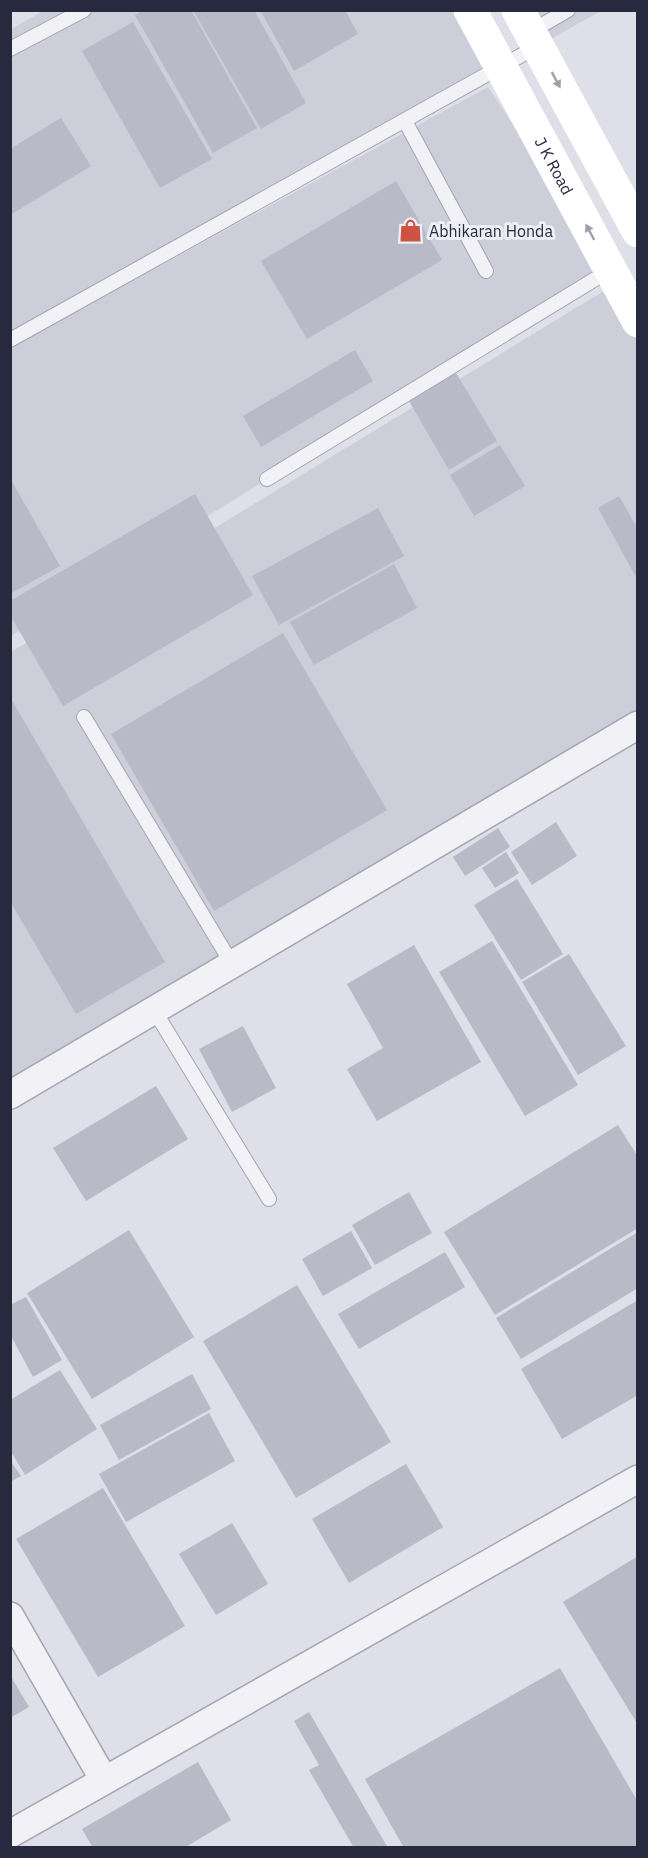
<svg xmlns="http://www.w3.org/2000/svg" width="648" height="1858" font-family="'IBM Plex Sans',sans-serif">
  <rect width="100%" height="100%" fill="#dedfe8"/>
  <g fill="#ccced9">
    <polygon points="45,10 470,11 500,67 11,341 11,29"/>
    <polygon points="518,11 601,11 538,46"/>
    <polygon points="488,87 610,270 11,636 11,347"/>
    <polygon points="617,283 638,320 637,724 11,1095 11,652"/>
  </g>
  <g fill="#b8bac7">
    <polygon points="144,10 191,10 257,128 213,153 135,15"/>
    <polygon points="193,10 254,10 306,103 261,129"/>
    <polygon points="260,10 345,10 358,34 294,71"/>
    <polygon points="133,22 212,159 160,188 82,51"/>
    <polygon points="61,118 91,166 10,215 10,149"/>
    <polygon points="396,181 442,260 307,339 261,261"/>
    <polygon points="355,350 373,381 261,447 243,416"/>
    <polygon points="456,373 497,441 449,470 409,401"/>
    <polygon points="500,445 525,486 474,516 450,475"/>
    <polygon points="10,478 60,566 10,594"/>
    <polygon points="195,494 253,595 63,706 10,615 10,601"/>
    <polygon points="619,496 638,529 638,581 598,508"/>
    <polygon points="378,508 404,556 279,625 252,576"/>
    <polygon points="394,564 417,608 314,665 290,622"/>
    <polygon points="283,633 387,810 214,911 111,734"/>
    <polygon points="10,697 165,962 76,1014 10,901"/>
    <polygon points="556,822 577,856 532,885 511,852"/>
    <polygon points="498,828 510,847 465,876 453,857"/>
    <polygon points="506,852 519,873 495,888 482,868"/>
    <polygon points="517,879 563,954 521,980 474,905"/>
    <polygon points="492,941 578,1085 525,1116 439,972"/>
    <polygon points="414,945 481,1062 377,1121 347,1069 383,1048 347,984"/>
    <polygon points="569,954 626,1046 578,1075 522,982"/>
    <polygon points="243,1026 276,1088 232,1112 199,1049"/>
    <polygon points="156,1086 188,1139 86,1201 53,1148"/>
    <polygon points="618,1125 638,1157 638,1228 495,1315 444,1232"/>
    <polygon points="409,1192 432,1233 375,1265 352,1225"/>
    <polygon points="129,1230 194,1337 92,1399 27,1293"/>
    <polygon points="351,1231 372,1268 323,1296 302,1259"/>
    <polygon points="638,1232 638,1288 521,1359 496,1318"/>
    <polygon points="445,1252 465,1287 359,1349 338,1314"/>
    <polygon points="297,1285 391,1442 296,1498 203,1341"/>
    <polygon points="26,1297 62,1360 33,1377 10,1334 10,1305"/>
    <polygon points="638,1300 638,1395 562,1439 521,1369"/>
    <polygon points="60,1370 97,1429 25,1475 10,1450 10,1400"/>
    <polygon points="192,1374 211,1409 119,1460 100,1425"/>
    <polygon points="209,1413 235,1461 126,1522 99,1474"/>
    <polygon points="10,1460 21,1476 10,1482"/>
    <polygon points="406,1464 443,1527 349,1583 312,1519"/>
    <polygon points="103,1488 185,1626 98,1677 16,1539"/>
    <polygon points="232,1523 268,1584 216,1615 179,1554"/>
    <polygon points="638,1556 638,1725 563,1602"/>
    <polygon points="560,1668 638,1802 638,1848 404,1848 365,1779"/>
    <polygon points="10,1675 29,1707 10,1718"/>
    <polygon points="309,1712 388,1848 354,1848 309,1770 319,1765 294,1721"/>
    <polygon points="198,1762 231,1820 184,1848 93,1848 82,1829"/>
  </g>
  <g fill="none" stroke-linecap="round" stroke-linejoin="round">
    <defs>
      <g id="lane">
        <polyline points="530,32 568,10"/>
        <polyline points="10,49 84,10"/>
        <polyline points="405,121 486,271"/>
        <polyline points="10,340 538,46"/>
        <polyline points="267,479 610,270"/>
        <polyline points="84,717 232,964"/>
        <polyline points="154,1010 269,1199"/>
      </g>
      <g id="street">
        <polyline points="10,1095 638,725"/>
        <polyline points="10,1616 104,1780"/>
        <polyline points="10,1834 638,1479"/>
      </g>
    </defs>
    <use href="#lane" stroke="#a3a5b2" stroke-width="16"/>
    <use href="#street" stroke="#a3a5b2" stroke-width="30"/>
    <use href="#lane" stroke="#f1f1f6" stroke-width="14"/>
    <use href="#street" stroke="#f1f1f6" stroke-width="27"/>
    <g stroke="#fff" stroke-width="33">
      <path id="s1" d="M 470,10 L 638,321"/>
      <polyline points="518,10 638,231"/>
    </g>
  </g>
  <defs><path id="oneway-solid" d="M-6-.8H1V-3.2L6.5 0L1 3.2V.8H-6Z" transform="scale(1.5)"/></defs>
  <g fill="#9e9fa8">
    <use href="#oneway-solid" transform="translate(556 80) rotate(62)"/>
    <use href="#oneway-solid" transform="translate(590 232) rotate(-118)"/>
  </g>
  <defs>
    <symbol id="shop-bare" viewBox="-9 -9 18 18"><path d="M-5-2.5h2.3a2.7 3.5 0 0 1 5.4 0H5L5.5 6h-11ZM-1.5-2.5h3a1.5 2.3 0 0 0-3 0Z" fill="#cd5243" stroke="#edeff5" stroke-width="2.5" paint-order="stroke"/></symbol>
  </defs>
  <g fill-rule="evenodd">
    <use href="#shop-bare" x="394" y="214" width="33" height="33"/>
  </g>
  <g text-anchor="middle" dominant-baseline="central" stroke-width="6" stroke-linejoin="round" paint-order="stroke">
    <g font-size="16" fill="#272a3e" stroke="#edeff5">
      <text stroke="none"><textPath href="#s1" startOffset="177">J K Road</textPath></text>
    </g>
    <g font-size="16" fill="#272a3e" stroke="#edeff5" text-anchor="start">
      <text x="429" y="231">Abhikaran Honda</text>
    </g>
  </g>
  <rect width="648" height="1858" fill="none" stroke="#272a3e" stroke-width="24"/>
</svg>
